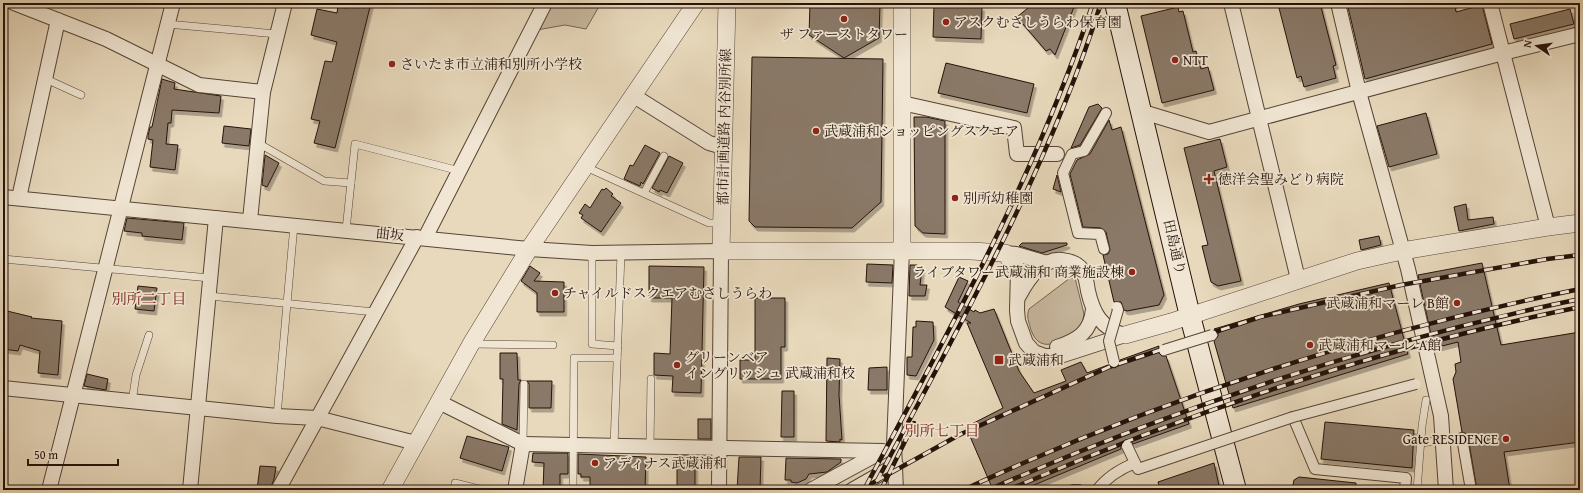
<svg xmlns="http://www.w3.org/2000/svg" width="1583" height="493" font-family="'Gentium Book Plus','Noto Serif JP',serif">
  <defs>
    <filter id="shadow"><feDropShadow dx="2.5" dy="4" stdDeviation="0" flood-color="#0004"/></filter>
  </defs>
  <rect width="100%" height="100%" fill="#e8d9bc"/>
  <filter id="stains"><feTurbulence type="fractalNoise" baseFrequency=".005" numOctaves="4"/><feColorMatrix values="0 0 0 0 .2 0 0 0 0 .09 0 0 0 0 .02 0 0 0 .5 -.17"/></filter>
  <radialGradient id="worn" r=".72"><stop offset=".6" stop-color="#630" stop-opacity="0"/><stop offset="1" stop-color="#630" stop-opacity=".3"/></radialGradient>
  <g fill="#c7b79e" stroke="#766454">
    <polygon points="548,3 601,3 586,29 565,25 537,30"/>
    <path d="M 1070,278 L 1075,278 L 1084,314 L 1081,329 C 1065,338 1041,358 1031,330 C 1029,322 1026,317 1029,309 Z"/>
  </g>
  <g fill="#8a7967" stroke="#25120a" filter="url(#shadow)">
    <polygon points="347,3 371,3 335,148 314,143 320,121 311,119 325,61 332,62 337,42 311,35 317,9 337,13 338,6 346,8"/>
    <polygon points="810,3 880,3 879,38 844,58 809,35"/>
    <polygon points="1034,3 1074,3 1074,7 1055,55 1050,49 1046,51 1017,17"/>
    <polygon points="1282,3 1320,3 1336,65 1333,66 1336,78 1304,87 1301,76 1297,78 1279,8 1283,7"/>
    <polygon points="1347,3 1454,3 1456,12 1482,5 1492,44 1365,79"/>
    <polygon points="934,6 982,7 981,39 933,37"/>
    <polygon points="1178,7 1179,12 1183,11 1193,52 1196,51 1201,69 1208,67 1214,90 1162,103 1141,16"/>
    <polygon points="1570,9 1574,24 1514,39 1510,24"/>
    <polygon points="752,57 883,59 881,202 852,228 755,227 749,221"/>
    <polygon points="946,63 1034,84 1027,113 938,93"/>
    <polygon points="162,79 175,83 174,89 221,96 219,113 172,110 171,123 168,123 166,144 178,145 175,170 150,167 153,140 148,139 148,136 150,127 152,127"/>
    <polygon points="1098,104 1102,108 1080,145 1071,148 1089,107"/>
    <polygon points="1426,113 1437,154 1389,167 1377,126"/>
    <polygon points="914,117 926,117 945,121 945,234 923,233 915,226"/>
    <polygon points="1109,120 1112,130 1121,127 1164,295 1159,305 1127,311 1124,310 1121,302 1114,302 1103,255 1108,254 1110,250 1106,232 1101,228 1083,227 1070,174 1077,160 1090,154"/>
    <polygon points="224,126 251,129 249,146 222,143"/>
    <polygon points="1220,139 1227,167 1214,171 1241,281 1218,286 1211,282 1202,246 1208,245 1184,148"/>
    <polygon points="645,145 660,153 643,184 641,182 640,186 624,179 630,165 633,166"/>
    <polygon points="265,155 279,163 267,187 262,185"/>
    <polygon points="669,156 683,163 667,193 660,190 659,192 652,188"/>
    <polygon points="1057,175 1061,192 1053,189"/>
    <polygon points="606,188 613,194 611,196 621,203 601,232 581,218 583,215 579,213 585,204 590,208 602,189 604,190"/>
    <polygon points="1466,204 1468,220 1493,217 1494,224 1459,231 1454,207"/>
    <polygon points="127,218 184,223 182,240 142,236 142,233 124,231"/>
    <polygon points="1379,236 1381,245 1361,250 1359,240"/>
    <polygon points="1022,243 1067,243 1067,245 1042,253 1019,246"/>
    <polygon points="1482,263 1501,345 1580,332 1580,442 1504,452 1510,490 1477,490 1468,437 1467,434 1462,432 1453,379 1456,372 1455,364 1461,362 1458,342 1434,348 1418,275"/>
    <polygon points="867,264 893,265 892,283 866,282"/>
    <polygon points="910,265 917,265 918,269 922,269 920,285 927,285 925,296 909,296"/>
    <polygon points="530,266 540,273 534,281 564,282 564,312 537,312 537,293 521,281"/>
    <polygon points="649,266 704,267 701,393 672,392 673,376 654,375 654,353 670,354 672,298 649,298"/>
    <polygon points="959,277 968,281 958,302 974,312 975,310 980,313 994,309 1019,371 1034,393 1066,381 1061,370 1081,362 1087,373 1108,365 1115,368 1120,364 1120,360 1159,346 1158,352 1162,356 1166,356 1189,424 1133,444 1130,440 1125,440 1121,443 1121,449 1022,490 993,490 966,427 1003,408 967,323 971,323 945,307"/>
    <polygon points="1389,283 1408,354 1233,408 1214,341 1218,336 1218,333 1214,329 1299,304"/>
    <polygon points="138,286 157,288 154,311 135,309"/>
    <polygon points="755,298 785,298 785,347 781,347 781,379 740,379 740,360 755,360"/>
    <polygon points="3,310 32,317 31,318 62,321 58,375 38,373 40,351 20,345 18,351 3,349"/>
    <polygon points="916,321 933,322 934,340 916,376 907,375 907,357 912,357 913,327 916,327"/>
    <polygon points="500,353 517,353 518,380 521,380 519,384 517,430 502,424 503,379 500,379"/>
    <polygon points="827,358 840,359 839,395 842,440 840,439 840,442 826,441"/>
    <polygon points="887,367 887,390 868,390 869,368"/>
    <polygon points="87,374 108,379 106,390 84,386"/>
    <polygon points="527,381 552,381 551,408 529,408 529,384"/>
    <polygon points="782,391 794,391 794,437 781,437"/>
    <rect x="698" y="419" width="13" height="20"/>
    <polygon points="1325,422 1414,430 1412,468 1321,459"/>
    <polygon points="467,436 509,447 502,471 460,458"/>
    <polygon points="533,453 568,453 568,474 560,474 560,490 543,490 544,463 532,462"/>
    <polygon points="578,454 646,457 645,490 590,490 590,477 581,477 581,474 578,474"/>
    <rect x="677" y="456" width="18" height="34"/>
    <polygon points="739,457 761,457 760,490 737,490"/>
    <polygon points="786,458 841,459 841,462 827,472 809,474 806,479 797,483 791,482 791,480 785,480"/>
    <polygon points="1214,463 1220,490 1160,490 1158,482"/>
    <polygon points="260,466 276,467 274,479 270,490 257,490"/>
    <polygon points="1299,477 1356,483 1356,490 1292,490 1294,480"/>
  </g>
  <g fill="none" stroke-linecap="round" stroke-linejoin="round">
    <defs>
      <g id="service">
        <polyline points="167,24 277,34"/>
        <polyline points="46,79 81,95"/>
        <polyline points="258,143 324,181 351,183"/>
        <polyline points="586,167 709,223 722,223"/>
        <polyline points="644,193 664,156"/>
        <polyline points="346,230 355,144 460,171"/>
        <polyline points="592,253 592,344 618,346"/>
        <polyline points="3,259 210,278"/>
        <polyline points="209,296 375,312"/>
        <polyline points="472,344 553,345"/>
        <polyline points="132,402 136,375 149,335"/>
        <polyline points="277,416 294,225"/>
        <polyline points="1421,443 1443,440"/>
        <polyline points="523,444 524,384"/>
        <polyline points="614,446 621,253"/>
        <polyline points="650,447 651,379"/>
        <polyline points="455,483 483,490"/>
        <polyline points="573,490 574,358 617,358"/>
        <polyline points="1417,490 1422,426 1426,400"/>
      </g>
      <g id="pedestrian">
        <polyline points="1104,249 1100,234 1078,233 1063,173 1072,154 1084,151 1106,113"/>
        <polyline points="1293,417 1315,469 1406,478 1405,490"/>
        <polyline points="1462,438 1471,490"/>
        <polyline points="1073,490 1079,490"/>
      </g>
      <g id="minor">
        <polyline points="14,3 106,39 199,85 263,92"/>
        <polyline points="1231,3 1298,279"/>
        <polyline points="1338,3 1359,92 1408,269 1441,416 1446,490"/>
        <polyline points="1490,3 1548,227"/>
        <polyline points="634,96 709,143 723,147"/>
        <polyline points="902,103 1014,128 1017,154 1057,154"/>
        <polyline points="1143,112 1209,132 1503,53 1580,34"/>
        <polyline points="3,197 529,249 592,253 721,251 719,490"/>
        <polyline points="19,198 58,20"/>
        <polyline points="250,220 263,92 285,3"/>
        <polyline points="425,238 545,3"/>
        <polyline points="1005,253 1016,254 1047,263"/>
        <polyline points="1018,271 1017,310 1018,321 1026,343 1034,352 1045,356 1060,356 1125,335"/>
        <path d="M 1019,296 C 1028,279 1045,254 1067,261 C 1073,262 1079,265 1082,270 C 1086,276 1087,284 1088,291 C 1093,313 1101,328 1124,335"/>
        <path d="M 1057,347 C 1078,340 1091,332 1093,309"/>
        <polyline points="3,388 277,416 317,418 416,443"/>
        <polyline points="439,402 523,444 515,490"/>
        <polyline points="523,444 883,451"/>
        <polyline points="49,490 173,3"/>
        <polyline points="190,490 216,218"/>
        <polyline points="278,490 417,237"/>
        <polyline points="811,490 881,452"/>
        <polyline points="852,490 896,465"/>
        <polyline points="896,490 894,445 902,250"/>
      </g>
      <g id="tertiary">
        <polyline points="727,3 721,251 971,251 1005,253 1018,271"/>
        <polyline points="902,250 902,3"/>
        <polyline points="1125,335 1171,322 1357,261 1402,251 1548,227 1580,223"/>
        <polyline points="390,490 471,344 529,249 696,3"/>
      </g>
      <polyline id="secondary" points="1115,3 1190,316 1236,490"/>
    </defs>
    <use href="#service" stroke="#564436" stroke-width="8"/>
    <use href="#pedestrian" stroke="#564436" stroke-width="12"/>
    <use href="#minor" stroke="#564436" stroke-width="16"/>
    <use href="#tertiary" stroke="#564436" stroke-width="18"/>
    <use href="#secondary" stroke="#25120a" stroke-width="22"/>
    <use href="#service" stroke="#f0e6d3" stroke-width="7"/>
    <use href="#pedestrian" stroke="#f0e6d3" stroke-width="10"/>
    <use href="#minor" stroke="#f0e6d3" stroke-width="14"/>
    <use href="#tertiary" stroke="#f0e6d3" stroke-width="17"/>
    <use href="#secondary" stroke="#f0e6d3" stroke-width="20"/>
    <defs>
      <g id="rail">
        <path d="M 877,481 C 959,326 1048,171 1101,3"/>
        <path d="M 866,486 C 950,329 1037,173 1093,3"/>
        <polyline points="860,490 959,435 1109,367 1260,317 1401,285 1547,259 1580,255"/>
        <polyline points="881,490 914,423"/>
        <path d="M 963,490 C 1159,399 1368,332 1580,289"/>
        <path d="M 988,490 C 1178,407 1376,341 1580,299"/>
        <path d="M 1008,490 C 1192,411 1383,347 1580,307"/>
      </g>
    </defs>
    <use href="#rail" stroke="#25120a" stroke-width="4.5"/>
    <use href="#rail" stroke="#f0e6d3" stroke-width="3" stroke-dasharray="9" stroke-linecap="butt"/>
    <defs>
      <g id="pedestrian-bridge">
        <polyline points="1164,350 1212,335"/>
        <polyline points="1114,362 1109,341 1118,310 1117,307"/>
        <polyline points="1127,446 1138,469 1293,417 1416,384"/>
        <path d="M 1097,490 C 1107,477 1120,469 1135,463"/>
      </g>
    </defs>
    <use href="#pedestrian-bridge" stroke="#564436" stroke-width="12" stroke-linecap="butt"/>
    <use href="#pedestrian-bridge" stroke="#f0e6d3" stroke-width="10"/>
  </g>
  <g fill="#8f2418" stroke="#f0e6d3" stroke-width="1.5">
    <circle cx="844" cy="19" r="4"/>
    <circle cx="946" cy="22" r="4"/>
    <circle cx="1175" cy="60" r="4"/>
    <circle cx="392" cy="64" r="4"/>
    <circle cx="816" cy="131" r="4"/>
    <path d="M1207 173h4v4h4v4h-4v4h-4v-4h-4v-4h4z"/>
    <circle cx="955" cy="198" r="4"/>
    <circle cx="1132" cy="272" r="4"/>
    <circle cx="555" cy="293" r="4"/>
    <circle cx="1457" cy="303" r="4"/>
    <circle cx="1310" cy="345" r="4"/>
    <rect x="994" y="355" width="10" height="10" rx="2"/>
    <circle cx="677" cy="365" r="4"/>
    <circle cx="1506" cy="439" r="4"/>
    <circle cx="595" cy="463" r="4"/>
  </g>
  <g text-anchor="middle" dominant-baseline="central" stroke-width="3.5" stroke-linejoin="round" paint-order="stroke">
    <g font-size="14" fill="#25120a" stroke="#f0e6d3" text-anchor="start">
      <text x="954" y="22">アスクむさしうらわ保育園</text>
      <text x="844" y="34" text-anchor="middle">ザ ファーストタワー</text>
      <text x="1183" y="60">NTT</text>
      <text x="400" y="64">さいたま市立浦和別所小学校</text>
      <text x="824" y="131">武蔵浦和ショッピングスクエア</text>
      <text x="1218" y="179">徳洋会聖みどり病院</text>
      <text x="963" y="198">別所幼稚園</text>
      <text x="1124" y="272" text-anchor="end">ライブタワー武蔵浦和 商業施設棟</text>
      <text x="563" y="293">チャイルドスクエアむさしうらわ</text>
      <text x="1449" y="303" text-anchor="end">武蔵浦和マーレ B館</text>
      <text x="1318" y="345">武蔵浦和マーレ A館</text>
      <text x="685" y="357">グリーンベア<tspan x="685" dy="16">イングリッシュ 武蔵浦和校</tspan></text>
      <text x="1008" y="360">武蔵浦和</text>
      <text x="1498" y="439" text-anchor="end">Gate RESIDENCE</text>
      <text x="603" y="463">アディナス武蔵浦和</text>
    </g>
    <g font-size="14" fill="#25120a" stroke="#f0e6d3">
      <text transform="translate(724 127) rotate(-89)">都市計画道路 内谷別所線</text>
      <text transform="translate(390 234) rotate(6)">曲坂</text>
      <text transform="translate(1175 247) rotate(77)">田島通り</text>
    </g>
    <g font-size="15" fill="#7a1f14" stroke="#f0e6d3">
      <text x="149" y="298">別所二丁目</text>
      <text x="942" y="430">別所七丁目</text>
    </g>
  </g>
  <rect width="1583" height="493" fill="none" stroke="#e8d9bc" stroke-width="16"/>
  <rect x="4" y="4" width="1575" height="485" fill="none" stroke="#25120a" stroke-width="2"/>
  <rect x="8" y="8" width="1567" height="477" fill="none" stroke="#25120a"/>
  <g transform="translate(1537 46) rotate(283)" stroke="#f0e6d3" stroke-width="3" paint-order="stroke">
  <path d="M0-3L7 15L0 10L-7 15Z" fill="#25120a"/>
  <text y="-6" font-size="11" font-weight="bold" text-anchor="middle" fill="#25120a">N</text>
  </g>
  <path d="M28 459v6h90v-6" fill="none" stroke="#25120a" stroke-width="2"/>
  <text x="34" y="459" font-size="12" fill="#25120a" stroke="#f0e6d3" stroke-width="3" paint-order="stroke">50 m</text>
  <rect width="100%" height="100%" filter="url(#stains)"/>
  <rect width="100%" height="100%" fill="url(#worn)"/>
</svg>
